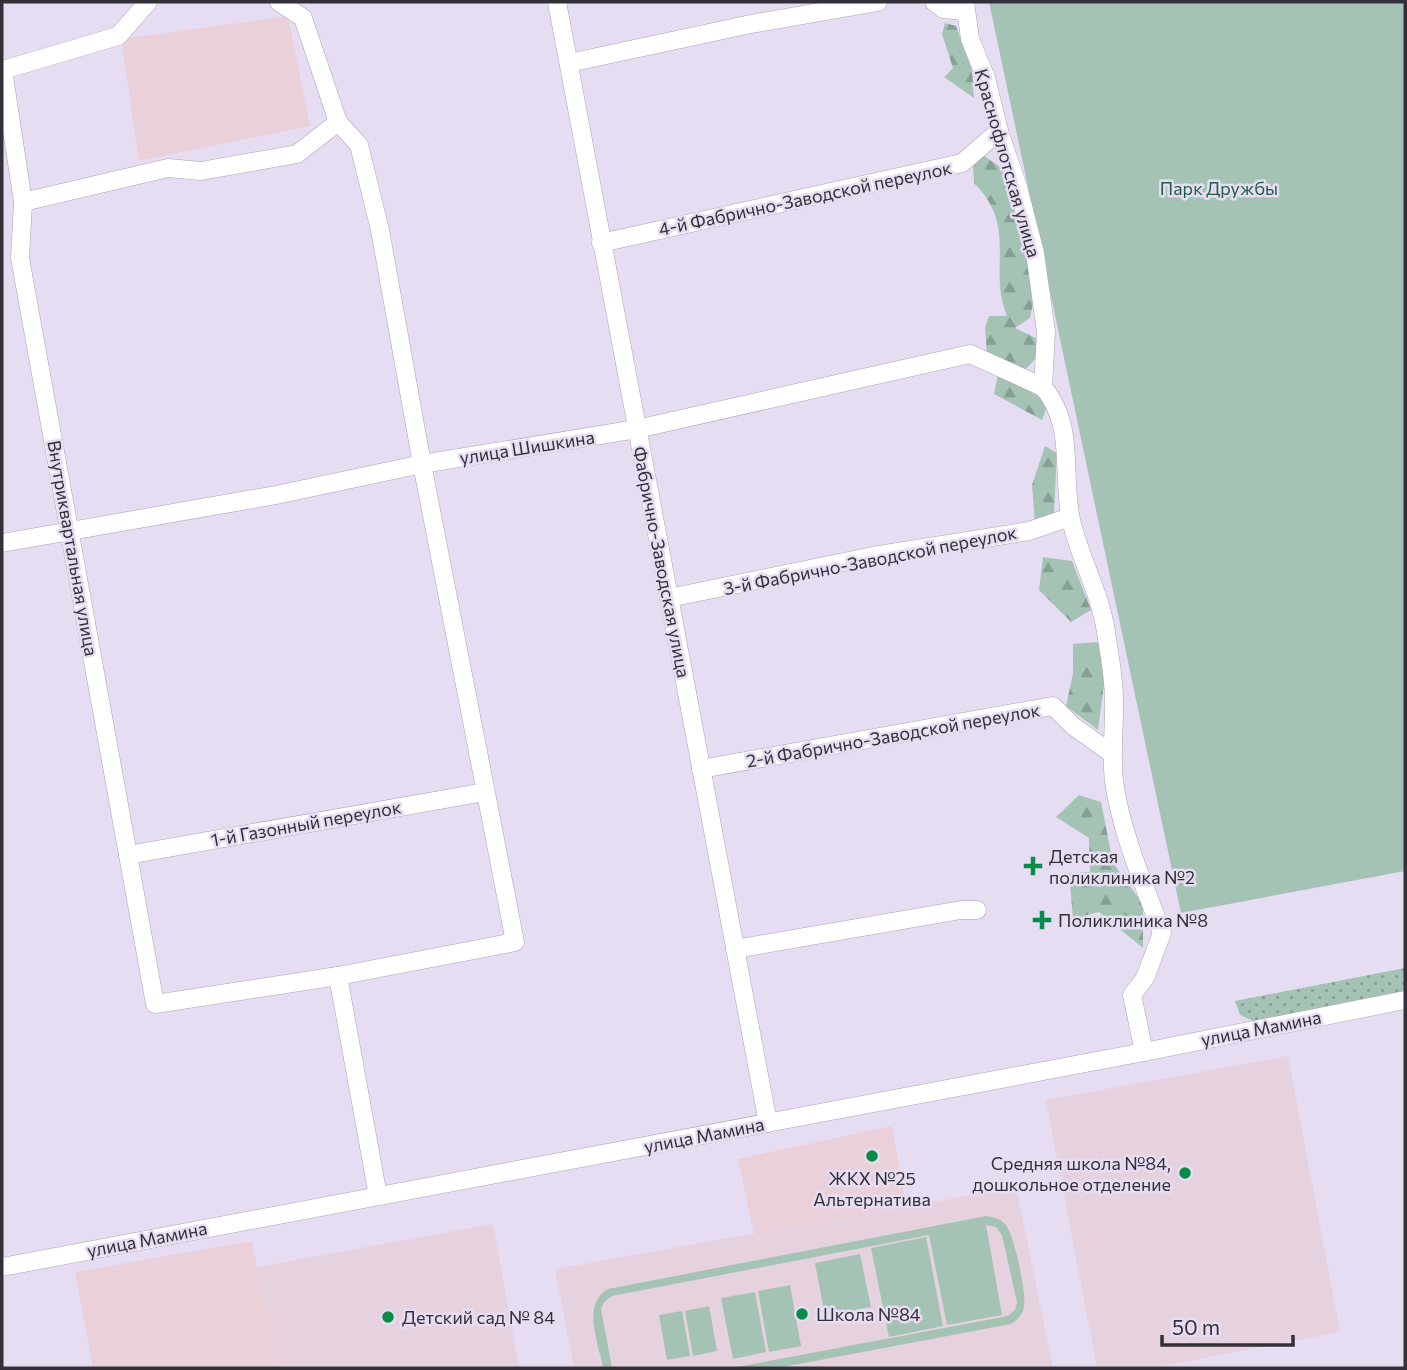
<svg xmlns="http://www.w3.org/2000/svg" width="1407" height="1370" font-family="Commissioner,sans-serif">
  <defs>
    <pattern id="grass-dots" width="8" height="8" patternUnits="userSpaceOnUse" patternTransform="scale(1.75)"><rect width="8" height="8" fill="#a4c3b4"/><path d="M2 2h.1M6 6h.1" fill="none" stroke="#869f93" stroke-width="1.8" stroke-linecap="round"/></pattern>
    <pattern id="forest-firs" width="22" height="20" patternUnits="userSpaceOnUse" patternTransform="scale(1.75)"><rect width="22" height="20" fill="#a4c3b4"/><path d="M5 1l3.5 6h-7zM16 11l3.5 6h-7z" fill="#869f93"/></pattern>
  </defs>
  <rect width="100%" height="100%" fill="#e7ddf3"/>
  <g fill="#ead0d8">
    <polygon points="288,16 310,126 139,161 121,39"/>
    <polygon points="892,1126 906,1206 754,1234 738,1159"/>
    <polygon points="252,1241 277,1368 93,1368 75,1272"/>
  </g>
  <g fill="#e6d1df">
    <polygon points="1288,1056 1340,1332 1152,1368 1097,1368 1046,1100"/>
    <polygon points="1016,1187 1053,1368 574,1368 555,1269"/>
    <polygon points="493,1224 519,1368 277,1368 257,1267"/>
  </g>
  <polygon fill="url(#grass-dots)" points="1405,968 1405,993 1253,1021 1240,1015 1235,1001"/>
  <g fill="url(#forest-firs)">
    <polygon points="945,23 956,26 972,70 974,98 944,77 953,68 942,34"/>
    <path d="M 983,155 L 1000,167 L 1014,188 L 1035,293 L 1030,318 L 1015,328 L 1040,340 L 1035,359 L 1024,371 L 987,356 L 985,328 L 989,316 L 1007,316 C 987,267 1019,228 974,183 L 973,166 Z"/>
    <polygon points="998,374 1049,402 1042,420 994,394"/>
    <polygon points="1045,446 1057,453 1054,513 1035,523 1032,485"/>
    <polygon points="1043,557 1072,561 1091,610 1071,622 1039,590"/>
    <polygon points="1099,642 1104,684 1098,730 1066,706 1073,673 1073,644"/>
    <polygon points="1079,795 1101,802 1113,863 1143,904 1143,948 1099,912 1073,919 1069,873 1090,872 1089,838 1056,817"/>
  </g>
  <g fill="#a4c3b4">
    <polygon points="989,2 1405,2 1405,871 1181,913"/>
    <path d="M 986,1216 C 994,1217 1001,1219 1006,1225 C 1014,1235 1027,1295 1024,1307 C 1023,1315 1017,1320 1011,1324 L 778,1368 L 732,1368 L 1008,1316 L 1015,1310 L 1017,1302 L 1002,1235 L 996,1227 L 986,1225 L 1002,1315 L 947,1325 L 929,1235 L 612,1296 L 604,1302 L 601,1309 L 612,1368 L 603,1368 C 599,1344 581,1304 608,1289 Z"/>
    <polygon points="926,1237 943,1326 889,1337 871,1248"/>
    <polygon points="860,1254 871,1307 825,1316 815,1263"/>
    <polygon points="790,1285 801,1346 769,1352 758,1291"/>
    <polygon points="755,1292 766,1352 733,1359 721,1298"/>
    <polygon points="709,1306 717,1351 693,1356 685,1311"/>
    <polygon points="682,1311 690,1356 667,1360 659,1315"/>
  </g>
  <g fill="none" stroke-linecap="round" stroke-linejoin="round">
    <defs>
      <g id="minor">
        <polyline points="148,2 118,36 3,70 23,202 20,258 155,1004 338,976 378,1196"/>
        <polyline points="279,2 303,18 338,122 359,145 380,230 422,464 515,942 338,976"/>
        <polyline points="557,2 768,1123"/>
        <polyline points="934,2 943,9 965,11"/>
        <path d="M 965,2 L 970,39 L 986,78 L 999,131 L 1018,187 L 1035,253 L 1046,332 L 1043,387 C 1076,426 1061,474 1071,520 C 1080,559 1100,592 1106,632 C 1110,658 1115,685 1114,711 C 1114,735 1111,757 1114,781 C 1121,833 1144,884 1162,933 L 1145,978 L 1132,995 L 1144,1052"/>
        <polyline points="569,63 751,24 878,2"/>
        <polyline points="23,202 168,168 201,171 297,154 338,122"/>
        <polyline points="601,243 962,163 999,131"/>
        <polyline points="2,543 276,495 422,464 637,429 970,354 1043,387"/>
        <polyline points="669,598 873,556 1029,531 1070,517"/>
        <polyline points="701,769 1053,706 1073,726 1111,753"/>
        <polyline points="128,855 485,792"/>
        <polyline points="735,949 961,910 977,910"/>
        <polyline points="2,1267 1144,1052 1405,1000"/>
      </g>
    </defs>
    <use href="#minor" stroke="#aca3b8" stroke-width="19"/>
    <use href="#minor" stroke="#fff" stroke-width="18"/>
  </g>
  <g fill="#0a8c49" stroke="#e7ddf3" stroke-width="2.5">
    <path d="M1029.5 855.5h7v7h7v7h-7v7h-7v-7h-7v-7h7z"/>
    <path d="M1038.5 909.5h7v7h7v7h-7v7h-7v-7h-7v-7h7z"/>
    <circle cx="872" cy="1156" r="7"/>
    <circle cx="1185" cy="1173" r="7"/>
    <circle cx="802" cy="1314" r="7"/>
    <circle cx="388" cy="1317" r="7"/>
  </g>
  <g text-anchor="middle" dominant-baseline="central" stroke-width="5" stroke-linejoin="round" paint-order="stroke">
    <g font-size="18" fill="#343039" stroke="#e7ddf3">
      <text transform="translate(1008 163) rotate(74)">Краснофлотская улица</text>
      <text transform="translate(805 198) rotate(-12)">4-й Фабрично-Заводской переулок</text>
      <text transform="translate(527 447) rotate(-9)">улица Шишкина</text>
      <text transform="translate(73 548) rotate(80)">Внутриквартальная улица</text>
      <text transform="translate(870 560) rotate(-11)">3-й Фабрично-Заводской переулок</text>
      <text transform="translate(662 562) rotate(79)">Фабрично-Заводская улица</text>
      <text transform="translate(893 735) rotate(-10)">2-й Фабрично-Заводской переулок</text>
      <text transform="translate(306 823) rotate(-10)">1-й Газонный переулок</text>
      <text transform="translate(1261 1028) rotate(-11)">улица Мамина</text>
      <text transform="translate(704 1135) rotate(-11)">улица Мамина</text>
      <text transform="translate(147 1239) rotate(-11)">улица Мамина</text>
    </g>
    <g font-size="18" fill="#1e5f46" stroke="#e7ddf3">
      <text x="1219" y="188">Парк Дружбы</text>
    </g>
    <g font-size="18" fill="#343039" stroke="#e7ddf3" text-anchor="start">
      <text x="1049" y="856">Детская<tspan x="1049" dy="21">поликлиника №2</tspan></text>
      <text x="1058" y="920">Поликлиника №8</text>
      <text x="1171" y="1163" text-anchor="end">Средняя школа №84,<tspan x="1171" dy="21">дошкольное отделение</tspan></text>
      <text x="872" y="1178" text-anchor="middle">ЖКХ №25<tspan x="872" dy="21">Альтернатива</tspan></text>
      <text x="816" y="1314">Школа №84</text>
      <text x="402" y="1317">Детский сад № 84</text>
    </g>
  </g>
  <rect width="1407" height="1370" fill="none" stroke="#343039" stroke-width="7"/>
  <path d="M1162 1335v10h131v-10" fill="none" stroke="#343039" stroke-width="3.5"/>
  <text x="1172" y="1335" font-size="21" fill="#343039" stroke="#e7ddf3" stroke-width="5" paint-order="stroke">50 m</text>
</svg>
